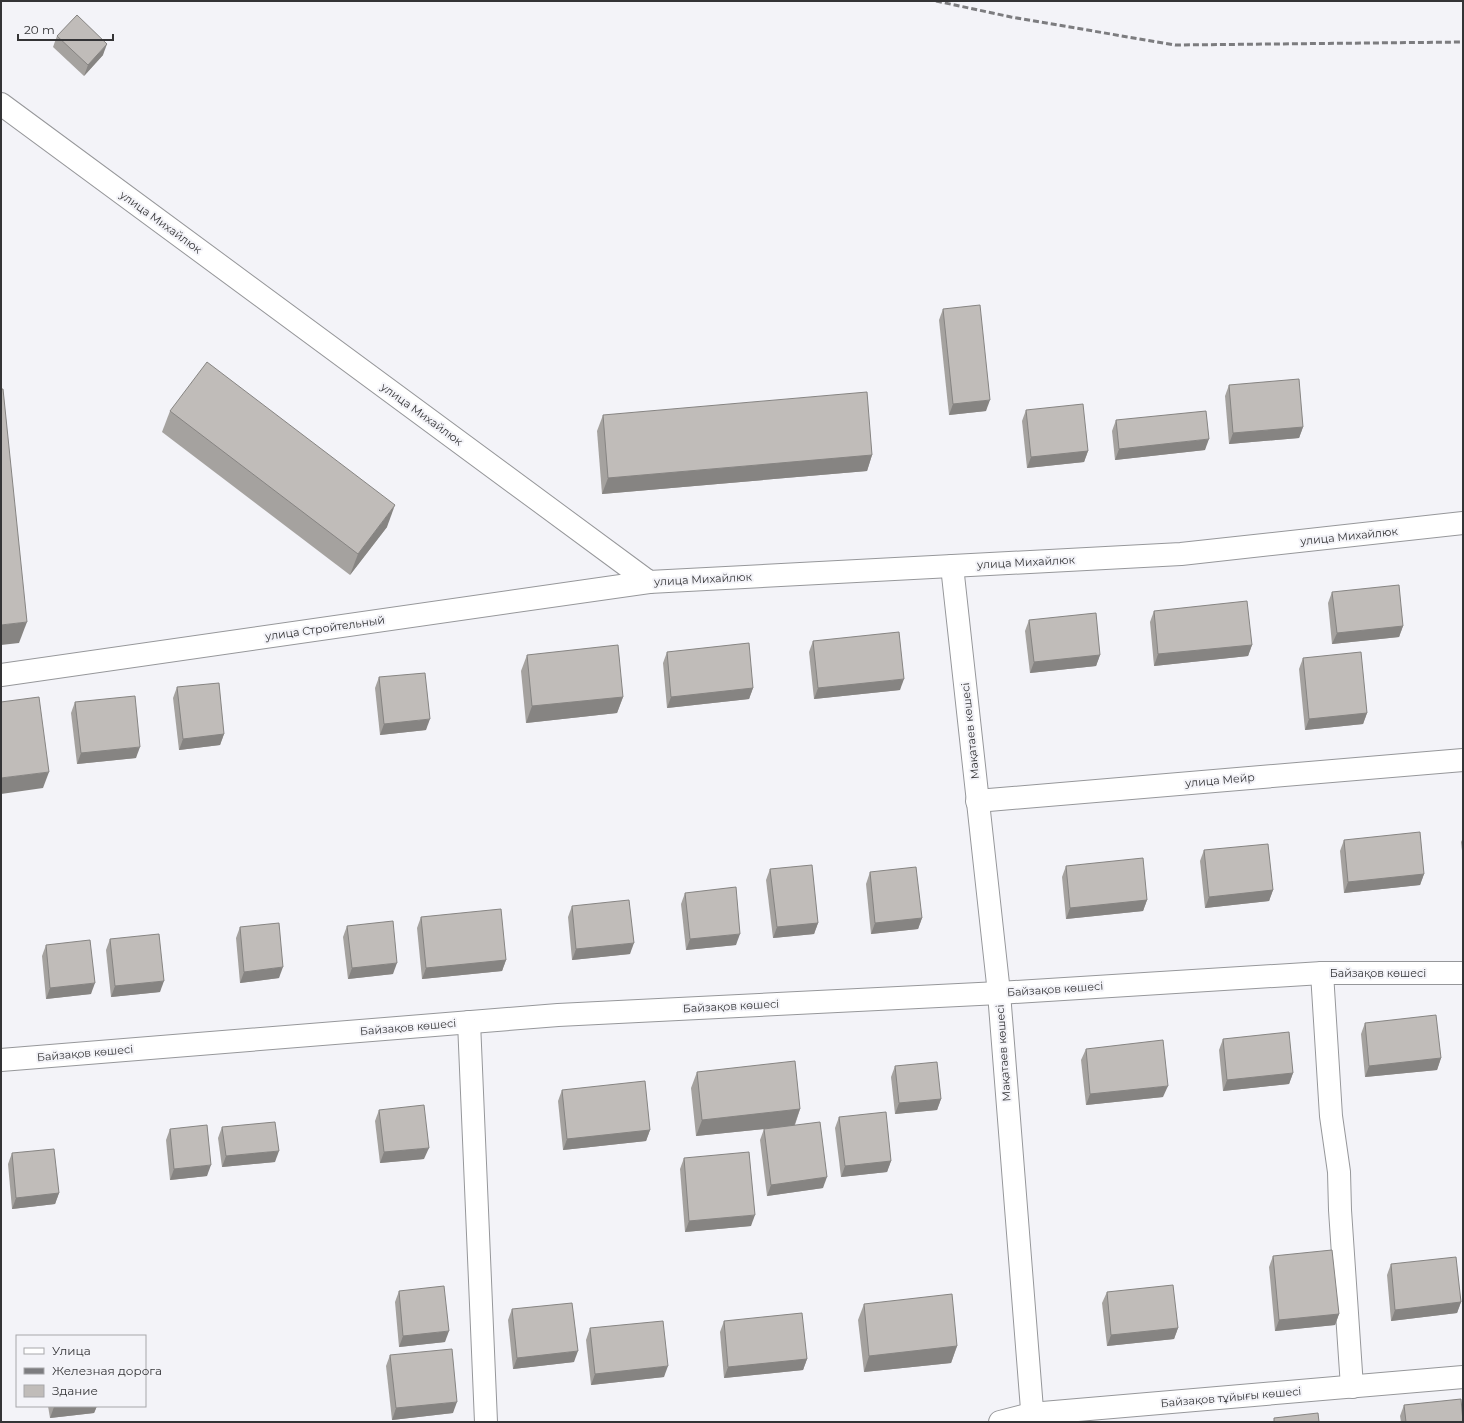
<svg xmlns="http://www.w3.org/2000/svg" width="1464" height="1423" font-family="Montserrat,sans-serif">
  <rect width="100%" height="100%" fill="#f3f3f8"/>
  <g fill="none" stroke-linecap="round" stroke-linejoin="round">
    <defs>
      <g id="minor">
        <polyline points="1,104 649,582 1181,554 1463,523"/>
        <polyline points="952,566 999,993 1033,1422"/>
        <polyline points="1,675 649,582"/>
        <polyline points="977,801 1463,760"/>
        <polyline points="1322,973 1331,1116 1339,1172 1340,1210 1352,1387"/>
        <polyline points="469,1022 486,1422"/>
        <polyline points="1,1060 558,1015 999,993 1322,973 1463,973"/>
        <polyline points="1000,1422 1031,1414 1463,1377"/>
      </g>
    </defs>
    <use href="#minor" stroke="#96979a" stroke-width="24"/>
    <use href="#minor" stroke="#fff" stroke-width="22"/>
    <polyline stroke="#7c7c7f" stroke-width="3" stroke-dasharray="6 3" stroke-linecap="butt" points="936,1 1011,17 1175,45 1463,42"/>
  </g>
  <g fill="#a5a29f">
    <polygon points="57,36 103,55 84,76 53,47"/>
    <polygon points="943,309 986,411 949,415 939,320"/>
    <polygon points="1229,385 1303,427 1299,438 1229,444 1225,396"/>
    <polygon points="1026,410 1088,451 1084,462 1027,468 1022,421"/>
    <polygon points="170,411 387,527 350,575 162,432"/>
    <polygon points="603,415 872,455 867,471 602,494 597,431"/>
    <polygon points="1116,420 1205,450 1115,460 1112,431"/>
    <polygon points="1332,592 1403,626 1399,637 1332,644 1328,603"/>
    <polygon points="1154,611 1252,645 1248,656 1154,666 1150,622"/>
    <polygon points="1029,620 1100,655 1096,666 1030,673 1025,631"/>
    <polygon points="813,641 900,690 814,699 809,652"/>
    <polygon points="667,652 753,688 749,699 667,708 663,663"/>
    <polygon points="527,655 623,697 617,713 526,723 521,671"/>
    <polygon points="1303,658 1367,713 1363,724 1305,730 1299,669"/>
    <polygon points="379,677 426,730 380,735 375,688"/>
    <polygon points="177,687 224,734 220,745 179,750 173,698"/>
    <polygon points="75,702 136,758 77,764 71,713"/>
    <polygon points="1463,838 1463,859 1461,842"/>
    <polygon points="1344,840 1424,874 1420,885 1344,893 1340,851"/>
    <polygon points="1204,850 1273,890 1269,901 1205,908 1200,861"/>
    <polygon points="1066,866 1147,900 1143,911 1066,919 1062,877"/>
    <polygon points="770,869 818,923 814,934 773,938 766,880"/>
    <polygon points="870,872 922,918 918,929 871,934 866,884"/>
    <polygon points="685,893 736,945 686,950 681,904"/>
    <polygon points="572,906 630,954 572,960 568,917"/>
    <polygon points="421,917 506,960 502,971 422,979 417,928"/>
    <polygon points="347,926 393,974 348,979 343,937"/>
    <polygon points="240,927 279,978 240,983 236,938"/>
    <polygon points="110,939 160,992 111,997 106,950"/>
    <polygon points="46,945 91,994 46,999 42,956"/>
    <polygon points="1365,1023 1441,1058 1437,1070 1365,1077 1361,1034"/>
    <polygon points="1223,1039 1293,1073 1289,1084 1223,1091 1219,1050"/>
    <polygon points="1086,1049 1163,1097 1086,1105 1081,1060"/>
    <polygon points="895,1066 941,1099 937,1110 895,1114 891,1077"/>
    <polygon points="697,1072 800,1109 795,1125 823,1188 767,1196 760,1140 764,1129 696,1136 691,1088"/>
    <polygon points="562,1090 650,1130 646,1141 563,1150 558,1101"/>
    <polygon points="379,1110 424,1159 380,1163 375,1121"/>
    <polygon points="839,1117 891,1161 887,1172 841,1177 835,1128"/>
    <polygon points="222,1127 275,1162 222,1167 218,1138"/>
    <polygon points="170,1129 207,1176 170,1180 166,1140"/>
    <polygon points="12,1153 59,1193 55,1204 12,1209 8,1164"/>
    <polygon points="684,1158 751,1226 685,1232 680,1169"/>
    <polygon points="1273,1256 1339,1314 1335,1325 1275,1331 1269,1267"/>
    <polygon points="1391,1264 1461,1302 1457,1313 1391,1321 1387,1275"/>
    <polygon points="399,1291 445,1342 399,1347 395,1302"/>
    <polygon points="1107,1292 1178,1328 1174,1339 1107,1346 1102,1303"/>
    <polygon points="864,1304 957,1346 951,1363 864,1372 858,1320"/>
    <polygon points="512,1309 574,1362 513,1369 508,1320"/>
    <polygon points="724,1321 807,1359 803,1370 724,1378 720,1332"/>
    <polygon points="590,1328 664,1377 591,1385 586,1340"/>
    <polygon points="390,1355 453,1413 392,1420 386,1366"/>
    <polygon points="1404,1405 1463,1422 1401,1422 1400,1416"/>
    <polygon points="48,1406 97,1406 94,1413 50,1418"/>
  </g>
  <g fill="#868482">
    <polygon points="107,44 103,55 84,76 88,65"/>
    <polygon points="990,400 986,411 949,415 953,404"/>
    <polygon points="1303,427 1299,438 1229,444 1233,433"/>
    <polygon points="1209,439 1205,450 1115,460 1119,449"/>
    <polygon points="1088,451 1084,462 1027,468 1031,457"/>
    <polygon points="872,455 867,471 602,494 608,478"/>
    <polygon points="395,505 387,527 350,575 358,554"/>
    <polygon points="27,622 19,643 1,645 1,625"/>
    <polygon points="1403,626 1399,637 1332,644 1337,633"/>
    <polygon points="1252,645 1248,656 1154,666 1158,654"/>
    <polygon points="1100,655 1096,666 1030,673 1034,662"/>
    <polygon points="904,679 900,690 814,699 818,688"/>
    <polygon points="753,688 749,699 667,708 671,697"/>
    <polygon points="623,697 617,713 526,723 532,706"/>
    <polygon points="1367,713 1363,724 1305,730 1309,719"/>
    <polygon points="430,719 426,730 380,735 384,724"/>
    <polygon points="224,734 220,745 179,750 183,739"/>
    <polygon points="140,747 136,758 77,764 81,753"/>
    <polygon points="49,772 43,788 1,794 1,778"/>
    <polygon points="1424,874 1420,885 1344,893 1348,882"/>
    <polygon points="1273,890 1269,901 1205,908 1209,897"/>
    <polygon points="1147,900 1143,911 1066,919 1070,908"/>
    <polygon points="922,918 918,929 871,934 875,923"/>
    <polygon points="818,923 814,934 773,938 777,927"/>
    <polygon points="740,934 736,945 686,950 690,939"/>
    <polygon points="634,943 630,954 572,960 576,949"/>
    <polygon points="506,960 502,971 422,979 426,968"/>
    <polygon points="397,963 393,974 348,979 352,968"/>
    <polygon points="283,967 279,978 240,983 244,972"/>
    <polygon points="164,981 160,992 111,997 115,986"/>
    <polygon points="95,983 91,994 46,999 50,988"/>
    <polygon points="1441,1058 1437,1070 1365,1077 1369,1066"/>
    <polygon points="1293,1073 1289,1084 1223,1091 1227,1080"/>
    <polygon points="1168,1086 1163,1097 1086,1105 1090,1094"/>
    <polygon points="941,1099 937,1110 895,1114 899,1103"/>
    <polygon points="800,1109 794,1126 696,1136 702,1120"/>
    <polygon points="650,1130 646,1141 563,1150 567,1139"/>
    <polygon points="429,1148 424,1159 380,1163 384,1152"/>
    <polygon points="279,1151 275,1162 222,1167 226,1156"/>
    <polygon points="891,1161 887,1172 841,1177 845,1166"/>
    <polygon points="211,1165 207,1176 170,1180 174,1169"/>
    <polygon points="827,1177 823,1188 767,1196 771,1185"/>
    <polygon points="59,1193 55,1204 12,1209 16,1198"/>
    <polygon points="755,1215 751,1226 685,1232 689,1221"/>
    <polygon points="1461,1302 1457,1313 1391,1321 1395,1310"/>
    <polygon points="1339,1314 1335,1325 1275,1331 1279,1320"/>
    <polygon points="1178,1328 1174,1339 1107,1346 1111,1335"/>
    <polygon points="449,1331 445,1342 399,1347 403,1336"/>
    <polygon points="957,1346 951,1363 864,1372 869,1356"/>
    <polygon points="578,1351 574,1362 513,1369 517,1358"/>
    <polygon points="807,1359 803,1370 724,1378 728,1367"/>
    <polygon points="668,1366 664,1377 591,1385 595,1374"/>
    <polygon points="457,1402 453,1413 392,1420 396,1408"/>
    <polygon points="61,1406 97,1406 94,1413 50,1418 54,1407"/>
  </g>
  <g fill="#c0bcb9" stroke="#868482">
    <polygon points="77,15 107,44 88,65 57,36"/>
    <polygon points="980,305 990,400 953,404 943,309"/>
    <polygon points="207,362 395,505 358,554 170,411"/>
    <polygon points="1299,379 1303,427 1233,433 1229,385"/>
    <polygon points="1,389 3,389 27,622 1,625"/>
    <polygon points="867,392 872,455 608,478 603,415"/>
    <polygon points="1083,404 1088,451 1031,457 1026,410"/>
    <polygon points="1206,411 1209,439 1119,449 1116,420"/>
    <polygon points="1399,585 1403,626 1337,633 1332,592"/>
    <polygon points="1247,601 1252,645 1158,654 1154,611"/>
    <polygon points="1096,613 1100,655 1034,662 1029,620"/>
    <polygon points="899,632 904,679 818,688 813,641"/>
    <polygon points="749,643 753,688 671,697 667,652"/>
    <polygon points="618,645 623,697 532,706 527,655"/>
    <polygon points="1361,652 1367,713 1309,719 1303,658"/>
    <polygon points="425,673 430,719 384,724 379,677"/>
    <polygon points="219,683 224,734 183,739 177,687"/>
    <polygon points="135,696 140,747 81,753 75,702"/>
    <polygon points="39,697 49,772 1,778 1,702"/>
    <polygon points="1420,832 1424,874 1348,882 1344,840"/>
    <polygon points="1268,844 1273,890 1209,897 1204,850"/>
    <polygon points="1143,858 1147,900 1070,908 1066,866"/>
    <polygon points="812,865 818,923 777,927 770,869"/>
    <polygon points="916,867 922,918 875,923 870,872"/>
    <polygon points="736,887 740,934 690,939 685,893"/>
    <polygon points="629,900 634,943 576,949 572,906"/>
    <polygon points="501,909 506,960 426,968 421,917"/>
    <polygon points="393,921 397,963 352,968 347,926"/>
    <polygon points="279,923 283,967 244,972 240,927"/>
    <polygon points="159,934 164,981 115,986 110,939"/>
    <polygon points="90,940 95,983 50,988 46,945"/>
    <polygon points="1436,1015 1441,1058 1369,1066 1365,1023"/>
    <polygon points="1289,1032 1293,1073 1227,1080 1223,1039"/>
    <polygon points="1163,1040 1168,1086 1090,1094 1086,1049"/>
    <polygon points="795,1061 800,1109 702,1120 697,1072"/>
    <polygon points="937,1062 941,1099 899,1103 895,1066"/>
    <polygon points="645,1081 650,1130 567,1139 562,1090"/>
    <polygon points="424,1105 429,1148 384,1152 379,1110"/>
    <polygon points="886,1112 891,1161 845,1166 839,1117"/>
    <polygon points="275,1122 279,1151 226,1156 222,1127"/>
    <polygon points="820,1122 827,1177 771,1185 764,1129"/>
    <polygon points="207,1125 211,1165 174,1169 170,1129"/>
    <polygon points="54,1149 59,1193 16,1198 12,1153"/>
    <polygon points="749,1152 755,1215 689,1221 684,1158"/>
    <polygon points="1332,1250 1339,1314 1279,1320 1273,1256"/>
    <polygon points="1456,1257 1461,1302 1395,1310 1391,1264"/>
    <polygon points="1173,1285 1178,1328 1111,1335 1107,1292"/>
    <polygon points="444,1286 449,1331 403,1336 399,1291"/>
    <polygon points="952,1294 957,1346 869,1356 864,1304"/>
    <polygon points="572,1303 578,1351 517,1358 512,1309"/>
    <polygon points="802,1313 807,1359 728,1367 724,1321"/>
    <polygon points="663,1321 668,1366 595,1374 590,1328"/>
    <polygon points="452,1349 457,1402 396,1408 390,1355"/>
    <polygon points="1461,1399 1463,1422 1406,1422 1404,1405"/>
    <polygon points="1318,1413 1319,1422 1274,1422 1274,1418"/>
  </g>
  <g text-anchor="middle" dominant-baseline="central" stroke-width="4" stroke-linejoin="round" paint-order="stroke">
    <g font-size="11" fill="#343436" stroke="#f3f3f8">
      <text transform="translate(161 222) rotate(36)">улица Михайлюк</text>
      <text transform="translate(422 414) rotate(36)">улица Михайлюк</text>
      <text transform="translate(1349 536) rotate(-6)">улица Михайлюк</text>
      <text transform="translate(1026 562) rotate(-3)">улица Михайлюк</text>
      <text transform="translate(703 579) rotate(-3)">улица Михайлюк</text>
      <text transform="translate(325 628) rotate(-8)">улица Стройтельный</text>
      <text transform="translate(970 731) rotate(-96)">Мақатаев көшесі</text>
      <text transform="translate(1220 780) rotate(-5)">улица Мейр</text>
      <text x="1378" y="973">Байзақов көшесі</text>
      <text transform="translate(1055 989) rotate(-4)">Байзақов көшесі</text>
      <text transform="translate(731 1006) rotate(-3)">Байзақов көшесі</text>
      <text transform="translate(408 1027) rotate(-5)">Байзақов көшесі</text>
      <text transform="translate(85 1053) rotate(-5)">Байзақов көшесі</text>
      <text transform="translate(1003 1053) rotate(-94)">Мақатаев көшесі</text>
      <text transform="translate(1231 1397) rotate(-5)">Байзақов тұйығы көшесі</text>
    </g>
  </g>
  <rect width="1464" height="1423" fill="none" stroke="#343436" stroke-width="4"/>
  <rect x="16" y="1335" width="130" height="72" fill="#f3f3f8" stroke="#a7a7aa"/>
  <rect x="24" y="1348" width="20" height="6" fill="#ffffff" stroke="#a7a7aa"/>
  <text x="52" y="1355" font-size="12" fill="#343436">Улица</text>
  <rect x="24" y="1368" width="20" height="6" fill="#7c7c7f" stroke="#a7a7aa"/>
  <text x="52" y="1375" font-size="12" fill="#343436">Железная дорога</text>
  <rect x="24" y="1385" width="20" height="12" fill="#c0bcb9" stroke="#a7a7aa"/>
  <text x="52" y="1395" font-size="12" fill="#343436">Здание</text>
  <path d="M18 34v6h95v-6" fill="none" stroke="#343436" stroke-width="2"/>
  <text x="24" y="34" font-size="12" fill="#343436" stroke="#f3f3f8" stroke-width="3" paint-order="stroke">20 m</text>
</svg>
